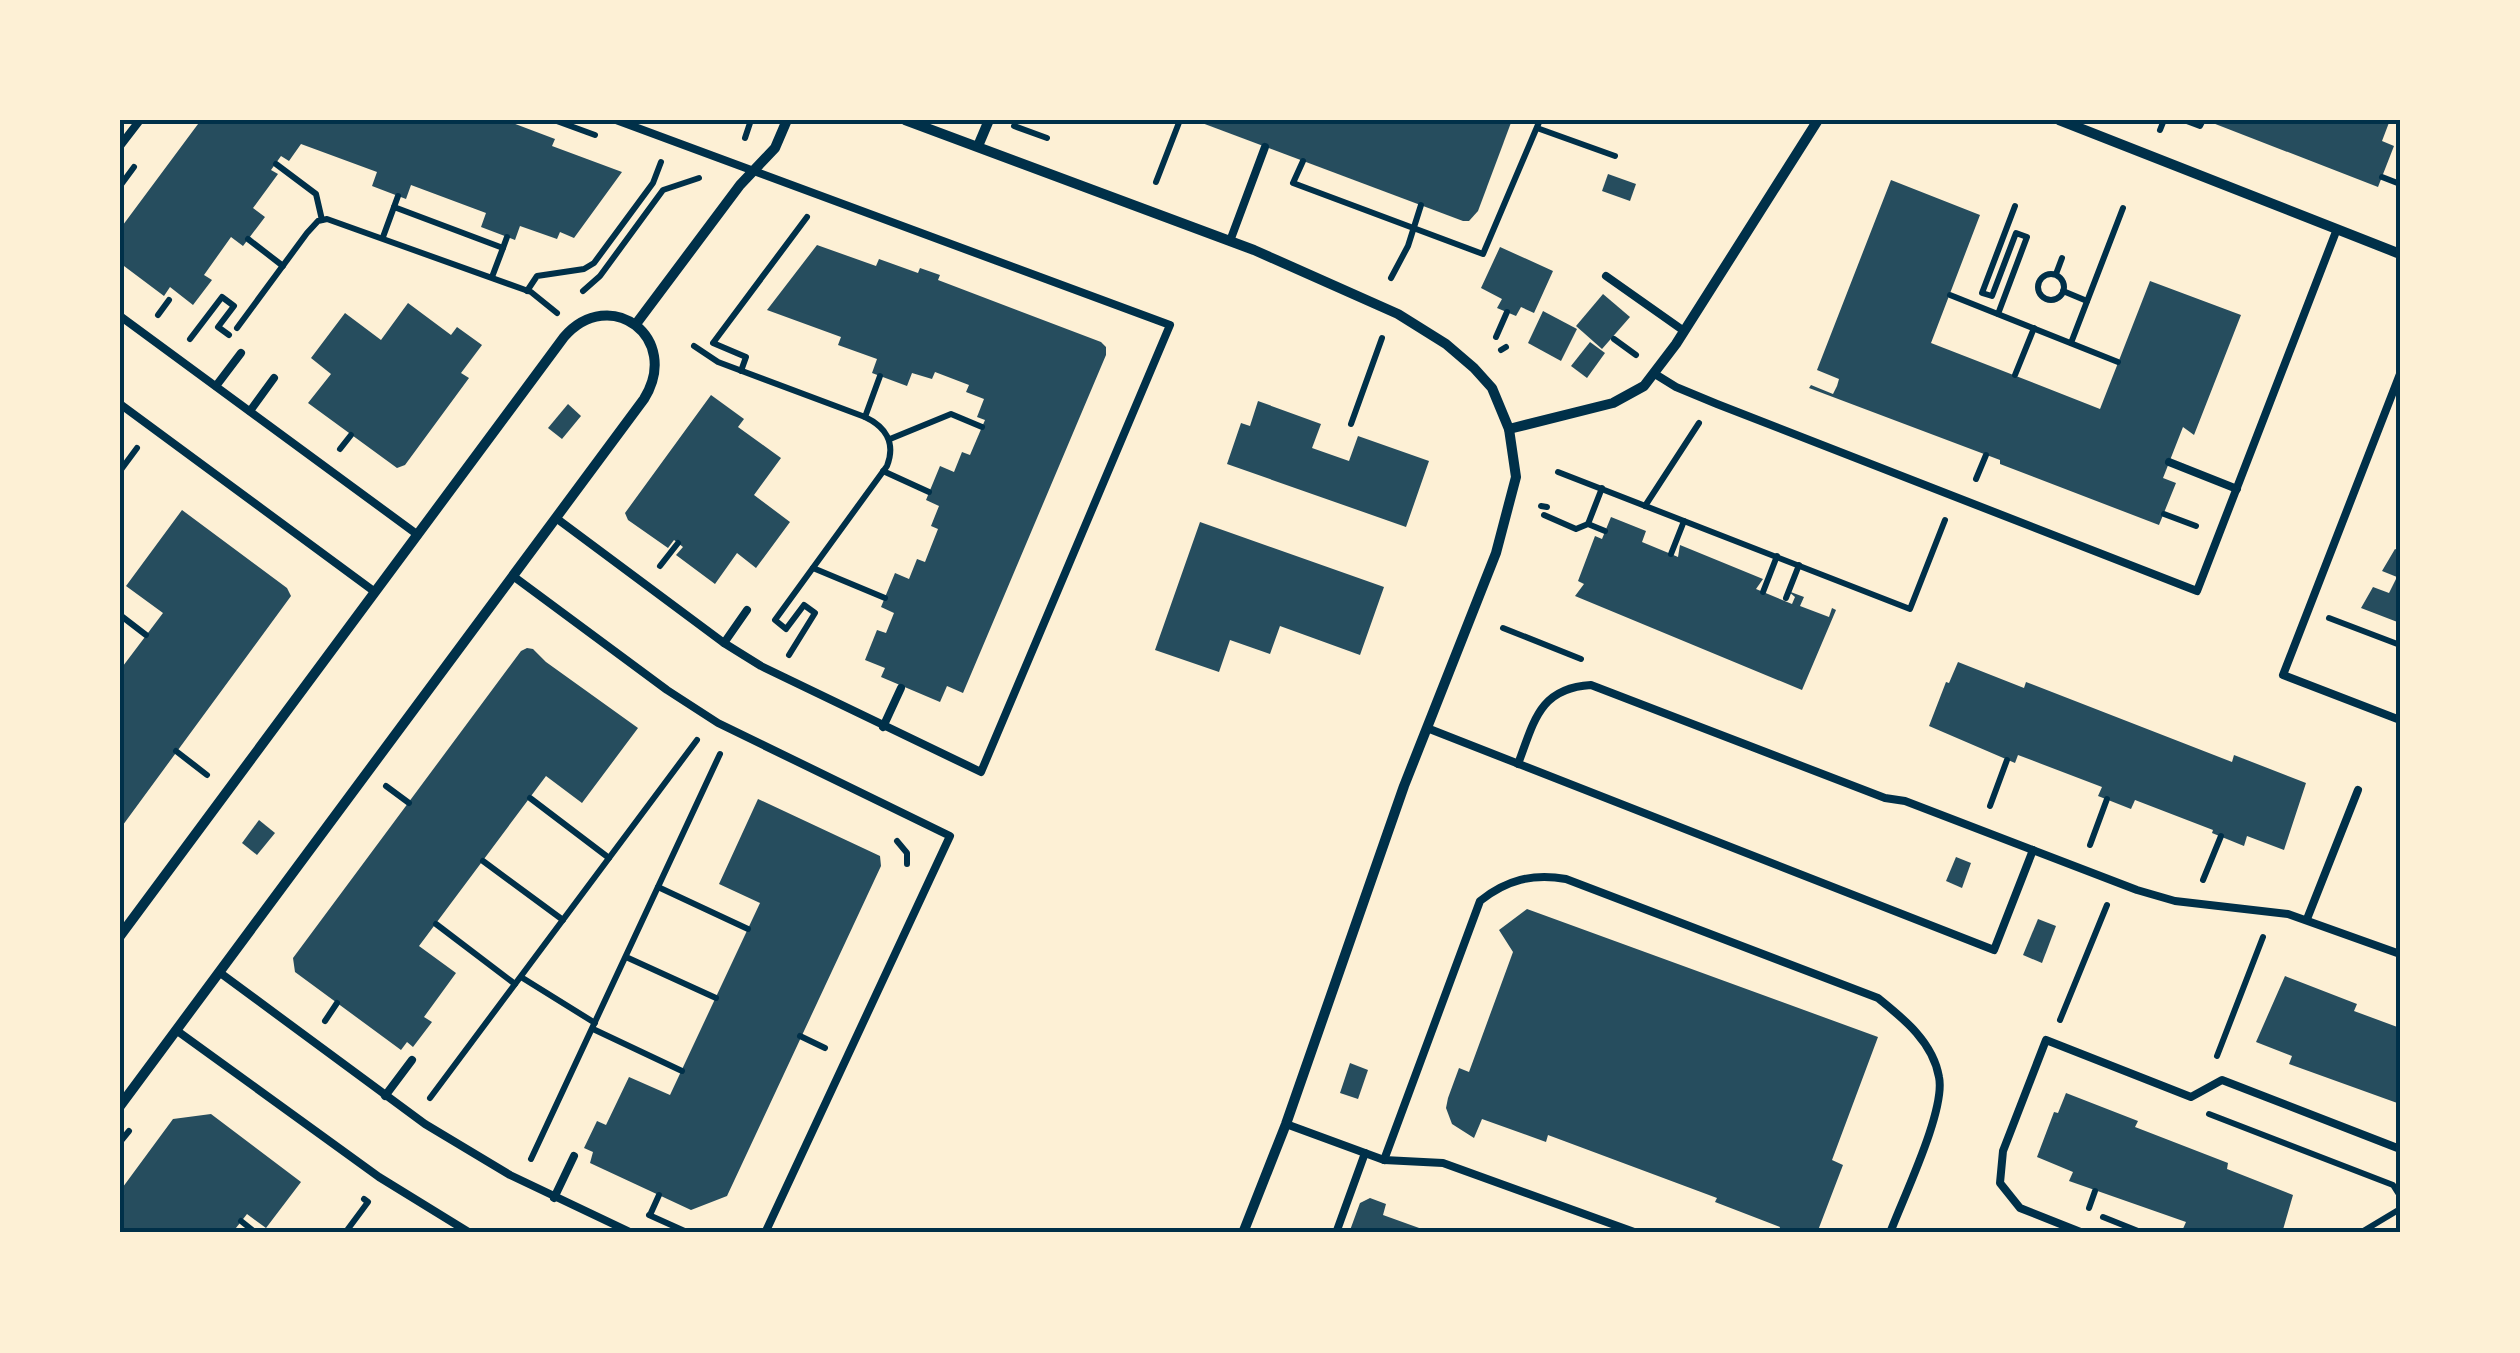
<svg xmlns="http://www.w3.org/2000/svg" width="2520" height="1353" font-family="Rubik,sans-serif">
  <rect width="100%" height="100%" fill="#fdf0d5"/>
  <g fill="#264d5e">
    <polygon points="201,120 505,120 555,139 552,146 622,172 574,238 560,232 557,239 520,226 515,240 481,227 486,213 411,185 406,199 372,186 377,172 301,144 289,161 281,156 271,170 278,174 253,208 265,217 243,246 231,237 204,275 212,280 193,305 170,287 164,296 120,263 120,229"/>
    <polygon points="1194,120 1512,120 1478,211 1469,221 1463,221"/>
    <polygon points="2205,120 2390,120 2382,141 2394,146 2378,187"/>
    <polygon points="1608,174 1636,184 1630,201 1602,191"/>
    <polygon points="1891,180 1980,215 1931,343 2039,385 2100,409 2150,281 2241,315 2194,435 2183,427 2163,478 2176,483 2159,525 2000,464 2000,460 1809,388 1811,385 1833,394 1837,386 1839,379 1817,370"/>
    <polygon points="817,245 876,266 879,259 918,273 920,268 940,275 938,280 1101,342 1106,347 1106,355 963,693 947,686 940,702 881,677 885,668 865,660 877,630 886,633 894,613 881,607 895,573 909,579 917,559 925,562 938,529 931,526 939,506 926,500 940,466 954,472 962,452 970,455 985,420 977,417 984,399 966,392 969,385 935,372 932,379 912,373 907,386 872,373 877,359 838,345 841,337 767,310"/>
    <polygon points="1500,247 1553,271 1534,313 1521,307 1516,316 1497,308 1502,299 1481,288"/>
    <polygon points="1603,294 1630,317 1602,349 1576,326"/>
    <polygon points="408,303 451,335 457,327 482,345 461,373 469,378 405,465 397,468 308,403 331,374 311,358 345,313 381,340"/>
    <polygon points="1543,311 1577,329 1561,361 1528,343"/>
    <polygon points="1590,342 1605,353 1587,378 1571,366"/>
    <polygon points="711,395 744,419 738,427 781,458 754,495 790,522 756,568 737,553 715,584 676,555 683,547 674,540 668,548 628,520 625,513"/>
    <polygon points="1258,401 1321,424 1312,448 1349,461 1358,436 1429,461 1406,527 1227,464 1241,423 1250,426"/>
    <polygon points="568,404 581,416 562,439 548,428"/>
    <polygon points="182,510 287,588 291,596 120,829 120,670 163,613 126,586"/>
    <polygon points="1611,517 1646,531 1642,542 1671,554 1678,557 1680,545 1763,579 1756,589 1792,604 1795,597 1788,591 1804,597 1800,606 1829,617 1832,608 1836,610 1802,690 1575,596 1584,584 1578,581 1595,536 1602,539"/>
    <polygon points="1200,522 1384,587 1360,655 1280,626 1270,654 1230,640 1219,672 1155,650"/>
    <polygon points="2395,549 2400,551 2400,623 2361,608 2373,587 2389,593 2397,577 2382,571"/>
    <polygon points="527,648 533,649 546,662 638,728 582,803 546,776 419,946 456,973 424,1017 432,1022 413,1047 407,1042 401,1050 295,972 293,958 521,651"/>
    <polygon points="1958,662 2024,688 2026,682 2232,762 2234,755 2306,783 2284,850 2247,836 2244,846 2212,833 2213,830 2135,800 2131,809 2098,796 2102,787 2018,755 2015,763 1929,726 1946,682 1949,683"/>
    <polygon points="758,799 880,856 881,866 727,1196 691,1210 590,1163 593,1152 584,1148 597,1121 606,1125 629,1077 670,1095 760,903 719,884"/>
    <polygon points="259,820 275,833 257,855 242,843"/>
    <polygon points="1956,857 1971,863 1962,888 1946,881"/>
    <polygon points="1527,909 1878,1037 1832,1160 1843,1165 1817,1233 1778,1233 1780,1227 1715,1202 1717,1198 1548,1135 1546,1142 1482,1119 1474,1138 1452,1124 1446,1108 1448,1098 1459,1068 1469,1072 1513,952 1499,930"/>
    <polygon points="2038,919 2056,926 2042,963 2023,955"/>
    <polygon points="2285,976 2357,1004 2354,1011 2400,1028 2400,1104 2289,1064 2292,1056 2256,1042"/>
    <polygon points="1350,1063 1368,1070 1358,1099 1340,1093"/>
    <polygon points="2066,1093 2138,1121 2135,1127 2228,1163 2227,1169 2293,1195 2282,1233 2188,1233 2182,1231 2186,1222 2069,1181 2073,1172 2037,1157 2054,1112 2058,1113"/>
    <polygon points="211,1114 301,1182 266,1228 247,1214 232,1233 209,1230 207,1233 120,1233 120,1191 173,1119"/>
    <polygon points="1370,1198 1386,1204 1383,1215 1433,1233 1349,1233 1360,1203"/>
  </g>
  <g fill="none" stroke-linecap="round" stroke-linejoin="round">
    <g stroke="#003049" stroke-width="6">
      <polyline points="554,120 595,135"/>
      <polyline points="2184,120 2200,126 2203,120"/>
      <polyline points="1014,126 1047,138"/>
      <polyline points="1537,128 1615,156"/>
      <polyline points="2160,130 2164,120"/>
      <polyline points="745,138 751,120"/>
      <polyline points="1303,161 1293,183 1483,254 1540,120"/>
      <polyline points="276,164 316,194 322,220"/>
      <polyline points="2382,177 2400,184"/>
      <polyline points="1156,182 1180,120"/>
      <polyline points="120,186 134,167"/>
      <polyline points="394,207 398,196"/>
      <polyline points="383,237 394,207 503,248 492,277"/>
      <polyline points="248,239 283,266"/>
      <polyline points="503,248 507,237"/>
      <polyline points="2056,274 2062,258"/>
      <circle cx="2051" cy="287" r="13"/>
      <polyline points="1391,278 1408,246 1421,205"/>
      <polyline points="527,291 537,276 584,269 594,263 653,183 661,162"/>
      <polyline points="583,291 600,276 663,190 699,178"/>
      <polyline points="2063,291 2087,301"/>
      <polyline points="1950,295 2118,362"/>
      <polyline points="1998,314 2027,237 2016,233 1992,296 1982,293 2015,206"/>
      <polyline points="158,315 169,300"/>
      <polyline points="237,328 307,233 318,221 327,219 531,292 557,313"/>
      <polyline points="1496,337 1507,312"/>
      <polyline points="190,339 222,297 234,306 218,327 229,335"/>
      <polyline points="1614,339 1636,355"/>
      <polyline points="2071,343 2123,208"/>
      <path d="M 694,346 L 718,362 L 865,417 C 886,427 896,443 887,466 L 775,620 L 786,629 L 804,605 L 815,613 L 789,655"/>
      <polyline points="1501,350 1506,347"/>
      <polyline points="741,371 746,357 713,343 807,217"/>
      <polyline points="2015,375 2034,328"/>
      <polyline points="865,417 880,376"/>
      <polyline points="1351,424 1382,338"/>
      <polyline points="890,439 951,414 982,427"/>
      <polyline points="340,449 351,435"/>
      <polyline points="120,471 137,448"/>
      <polyline points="883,471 929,492"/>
      <polyline points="1558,472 1910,609 1945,520"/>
      <polyline points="1976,479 1986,455"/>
      <polyline points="1541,506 1547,507"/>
      <polyline points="1645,506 1699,423"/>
      <polyline points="2164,514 2196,526"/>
      <polyline points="1544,515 1576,529 1588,524 1605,531"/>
      <polyline points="1588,524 1602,488"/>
      <polyline points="1671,554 1684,521"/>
      <polyline points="660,566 678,543"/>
      <polyline points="813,568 885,598"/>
      <polyline points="1763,592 1777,556"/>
      <polyline points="1786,598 1799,565"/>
      <polyline points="120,615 146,635"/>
      <polyline points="2329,618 2400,645"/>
      <polyline points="1503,628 1581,659"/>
      <polyline points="176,751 207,775"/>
      <polyline points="386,786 409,803"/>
      <polyline points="530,798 609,858"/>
      <polyline points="1990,806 2007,760"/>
      <polyline points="897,841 907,853 907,864"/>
      <polyline points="2090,845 2107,799"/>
      <polyline points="483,861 563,920"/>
      <polyline points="2203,880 2221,836"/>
      <polyline points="658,887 748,929"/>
      <polyline points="436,924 515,984"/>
      <polyline points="626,957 716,998"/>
      <polyline points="521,977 595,1023"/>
      <polyline points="2060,1020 2107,905"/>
      <polyline points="325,1021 337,1003"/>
      <polyline points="593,1029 682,1071"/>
      <polyline points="800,1036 825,1048"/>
      <polyline points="2217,1056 2263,937"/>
      <polyline points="430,1098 697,740"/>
      <polyline points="2209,1114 2393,1185 2400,1196"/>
      <polyline points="120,1142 129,1131"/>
      <polyline points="531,1159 720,754"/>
      <polyline points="2089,1208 2095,1191"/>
      <polyline points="649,1215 689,1233"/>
      <polyline points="650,1215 659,1195"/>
      <polyline points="2103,1217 2143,1233"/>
      <polyline points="241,1221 256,1233"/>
      <polyline points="345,1233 368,1202 364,1199"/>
      <polyline points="2360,1233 2400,1209"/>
    </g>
    <g stroke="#003049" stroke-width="8">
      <polyline points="120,146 140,120"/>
      <polyline points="1230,241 1265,147"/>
      <polyline points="1606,276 1684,331"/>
      <polyline points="120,316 418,535"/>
      <polyline points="1655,374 1676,387 1717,404 2197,591 2337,229"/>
      <polyline points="2400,374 2283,675 2400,720"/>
      <polyline points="216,386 241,353"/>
      <polyline points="120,404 375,592"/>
      <polyline points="250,411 274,378"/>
      <polyline points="2169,462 2237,489"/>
      <polyline points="556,518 724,643 761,666 981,772 1170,325 616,120"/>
      <polyline points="513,576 667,690 718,723 950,836 765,1233"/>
      <polyline points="724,643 747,610"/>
      <polyline points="883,727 901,688"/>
      <polyline points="1427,728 1994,950 2033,850"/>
      <path d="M 1518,764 C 1534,722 1539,688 1591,685 L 1885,798 L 1905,801 L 2137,890 L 2175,901 L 2288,914 L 2400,954"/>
      <polyline points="2307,919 2358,790"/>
      <polyline points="219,972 425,1124 510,1175 632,1233"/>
      <polyline points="176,1030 379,1177 470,1233"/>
      <polyline points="385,1096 412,1060"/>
      <polyline points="1286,1124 1384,1160 1443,1163 1637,1233"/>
      <path d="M 1384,1160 L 1480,901 C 1506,880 1533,873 1566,879 L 1878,998 C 1904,1019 1933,1042 1939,1077 C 1946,1110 1903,1198 1890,1233"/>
      <polyline points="554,1198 574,1156"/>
      <polyline points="1336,1233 1365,1153"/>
      <polyline points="2083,1233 2020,1208 2000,1183 2003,1151 2046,1040 2191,1097 2222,1080 2400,1149"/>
    </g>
    <g stroke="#003049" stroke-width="10">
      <polyline points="905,120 1254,250 1398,314 1446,344 1474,368 1492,388 1509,429 1516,477 1496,553 1404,786 1286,1124 1243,1233"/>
      <polyline points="2059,120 2400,254"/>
      <polyline points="978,146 989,120"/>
      <polyline points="636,324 740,185 775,148 787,120"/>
      <polyline points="1509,429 1613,403 1644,386 1676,344 1818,120"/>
      <path d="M 120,936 L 564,337 C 610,284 682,338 644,399 L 120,1106"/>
    </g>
  </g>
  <rect width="2520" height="1353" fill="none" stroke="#fdf0d5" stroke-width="245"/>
  <rect x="122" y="122" width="2276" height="1108" fill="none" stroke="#003049" stroke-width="4"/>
</svg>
